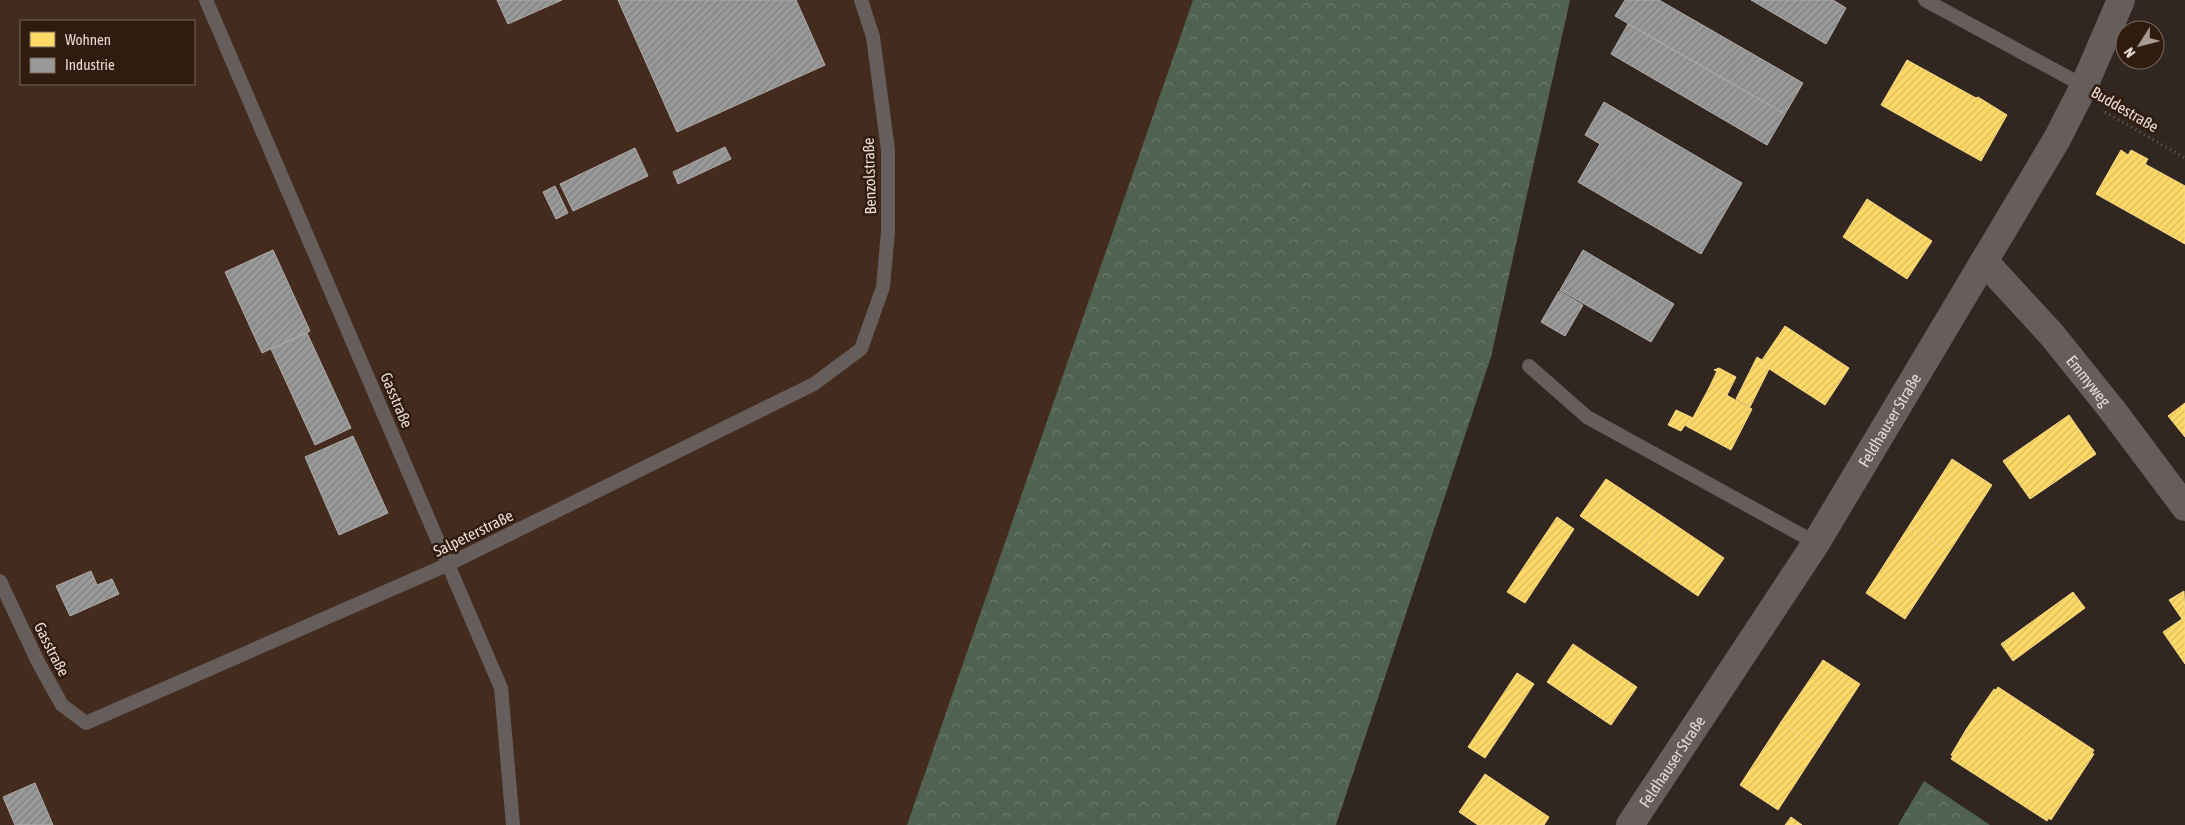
<svg xmlns="http://www.w3.org/2000/svg" width="2185" height="825" font-family="'Asap Condensed',sans-serif">
  <defs>
    <pattern id="forest-crowns" width="20" height="18" patternUnits="userSpaceOnUse" patternTransform="scale(1.25)"><rect width="20" height="18" fill="#516350"/><path d="M2 6a3 3 0 1 1 6 0M12 15a3 3 0 1 1 6 0" fill="none" stroke="#6a7968"/></pattern>
    <pattern id="homes-hatch" width="6" height="6" patternUnits="userSpaceOnUse" patternTransform="scale(1.25)"><rect width="6" height="6" fill="#ffd966"/><path d="M-1 1l2-2M0 6l6-6M5 7l2-2" fill="none" stroke="#dabb5e"/></pattern>
    <pattern id="industry-hatch" width="6" height="6" patternUnits="userSpaceOnUse" patternTransform="scale(1.25)"><rect width="6" height="6" fill="#999"/><path d="M-1 1l2-2M0 6l6-6M5 7l2-2" fill="none" stroke="#807f7e"/></pattern>
  </defs>
  <rect width="100%" height="100%" fill="#322720"/>
  <path fill="#432b1d" fill-rule="evenodd" d="M 0,0 L 1193,0 L 907,825 L 0,825 ZM 21,21 L 194,21 L 194,84 L 21,84 Z"/>
  <g fill="url(#forest-crowns)">
    <polygon points="1193,0 1570,0 1491,357 1336,825 907,825"/>
    <polygon points="1924,781 1990,825 1898,825"/>
  </g>
  <g fill="url(#homes-hatch)" stroke="#f8d986">
    <polygon points="1907,60 1976,98 1978,97 2007,115 1981,161 1881,105"/>
    <polygon points="2121,150 2128,155 2131,150 2148,159 2145,164 2185,186 2185,244 2096,194"/>
    <polygon points="1867,199 1932,241 1907,279 1843,237"/>
    <polygon points="1785,326 1849,368 1825,405 1760,363"/>
    <polygon points="1757,357 1762,360 1760,363 1769,369 1750,407 1736,399"/>
    <polygon points="1719,368 1736,377 1727,395 1710,386 1717,371 1714,370"/>
    <polygon points="1710,386 1752,409 1731,450 1688,427"/>
    <polygon points="2185,403 2185,437 2168,416"/>
    <polygon points="1676,410 1693,418 1688,427 1685,425 1681,431 1668,425"/>
    <polygon points="2069,415 2096,454 2030,499 2003,461"/>
    <polygon points="1952,459 1992,485 1949,552 1909,526"/>
    <polygon points="1606,479 1665,518 1639,556 1580,516"/>
    <polygon points="1557,517 1574,529 1525,603 1507,592"/>
    <polygon points="1665,518 1724,558 1698,596 1639,556"/>
    <polygon points="1909,526 1949,552 1905,619 1866,593"/>
    <polygon points="2184,591 2185,617 2182,619 2169,600"/>
    <polygon points="2073,592 2085,608 2013,661 2001,644"/>
    <polygon points="2185,617 2185,664 2163,632"/>
    <polygon points="1573,644 1637,687 1611,725 1547,682"/>
    <polygon points="1823,660 1860,684 1819,747 1781,722"/>
    <polygon points="1517,673 1534,684 1485,758 1468,747"/>
    <polygon points="1998,687 2094,750 2092,753 2094,754 2051,820 2049,818 2047,821 1951,759 1953,756 1951,755 1967,728 1994,689 1996,690"/>
    <polygon points="1781,722 1819,747 1778,810 1740,785"/>
    <polygon points="1485,774 1549,817 1544,825 1478,825 1459,812"/>
    <polygon points="1791,817 1802,825 1785,825"/>
  </g>
  <g fill="url(#industry-hatch)" stroke="#b0acaa">
    <polygon points="497,0 562,0 508,24"/>
    <polygon points="618,0 796,0 825,65 677,132"/>
    <polygon points="1625,0 1659,0 1803,83 1785,114 1615,16"/>
    <polygon points="1751,0 1833,0 1846,8 1826,44"/>
    <polygon points="1628,24 1785,114 1767,145 1611,54"/>
    <polygon points="1604,102 1742,183 1701,254 1578,182 1600,144 1585,135"/>
    <polygon points="725,147 731,159 678,184 673,172"/>
    <polygon points="635,148 648,176 573,211 560,184"/>
    <polygon points="555,186 568,213 556,219 543,192"/>
    <polygon points="273,250 310,331 262,353 225,272"/>
    <polygon points="1583,250 1674,304 1651,342 1560,290"/>
    <polygon points="1559,291 1583,305 1565,336 1541,322"/>
    <polygon points="307,333 351,428 315,445 271,349"/>
    <polygon points="353,436 388,513 339,535 305,457"/>
    <polygon points="91,571 97,585 112,579 119,594 70,616 56,586"/>
    <polygon points="35,783 53,825 15,825 3,797"/>
  </g>
  <g fill="none" stroke-linecap="round" stroke-linejoin="round">
    <polyline stroke="#696261" stroke-width="3" stroke-dasharray="1 4" stroke-linecap="butt" points="2105,112 2185,158"/>
    <g stroke="#655e5d" stroke-width="14">
      <polyline points="206,0 501,688 513,825"/>
      <polyline points="1925,0 2084,86"/>
      <polyline points="1529,366 1587,417 1816,543"/>
      <polyline points="0,581 38,662 62,705 86,723 449,564 814,384 861,349 883,287 888,231 888,150 873,37 861,0"/>
    </g>
    <path stroke="#655e5d" stroke-width="28" id="s1" d="M 1984,261 L 2052,335 L 2113,411 L 2185,507"/>
    <path stroke="#655e5d" stroke-width="28" id="s2" d="M 1630,825 L 1816,543 L 2057,139 L 2084,86 L 2121,0"/>
  </g>
  <g text-anchor="middle" dominant-baseline="central" stroke-width="5" stroke-linejoin="round" paint-order="stroke">
    <g font-size="16" fill="#e7dad2" stroke="#2f1c0f">
      <text transform="translate(2125 109) rotate(30)">Buddestraße</text>
      <text transform="translate(869 176) rotate(-92)">Benzolstraße</text>
      <text stroke="none"><textPath href="#s1" startOffset="159">Emmyweg</textPath></text>
      <text transform="translate(397 400) rotate(67)">Gasstraße</text>
      <text stroke="none"><textPath href="#s2" startOffset="481">Feldhauser Straße</textPath></text>
      <text transform="translate(473 533) rotate(-26)">Salpeterstraße</text>
      <text transform="translate(52 649) rotate(63)">Gasstraße</text>
      <text stroke="none"><textPath href="#s2" startOffset="76">Feldhauser Straße</textPath></text>
    </g>
  </g>
  <rect x="20" y="20" width="175" height="65" fill="#2f1c0f" stroke="#79685d"/>
  <rect x="30" y="32" width="25" height="15" fill="#ffd966" stroke="#79685d"/>
  <text x="65" y="45" font-size="15" fill="#e7dad2">Wohnen</text>
  <rect x="30" y="58" width="25" height="15" fill="#999999" stroke="#79685d"/>
  <text x="65" y="70" font-size="15" fill="#e7dad2">Industrie</text>
  <g transform="translate(2140 45) rotate(234)"><circle r="24" fill="#2f1c0f" stroke="#79685d"/>
  <path d="M0-4L9 19L0 12L-9 19Z" fill="#a89b94"/>
  <text y="-8" font-size="14" font-weight="bold" text-anchor="middle" fill="#e7dad2">N</text>
  </g>
</svg>
